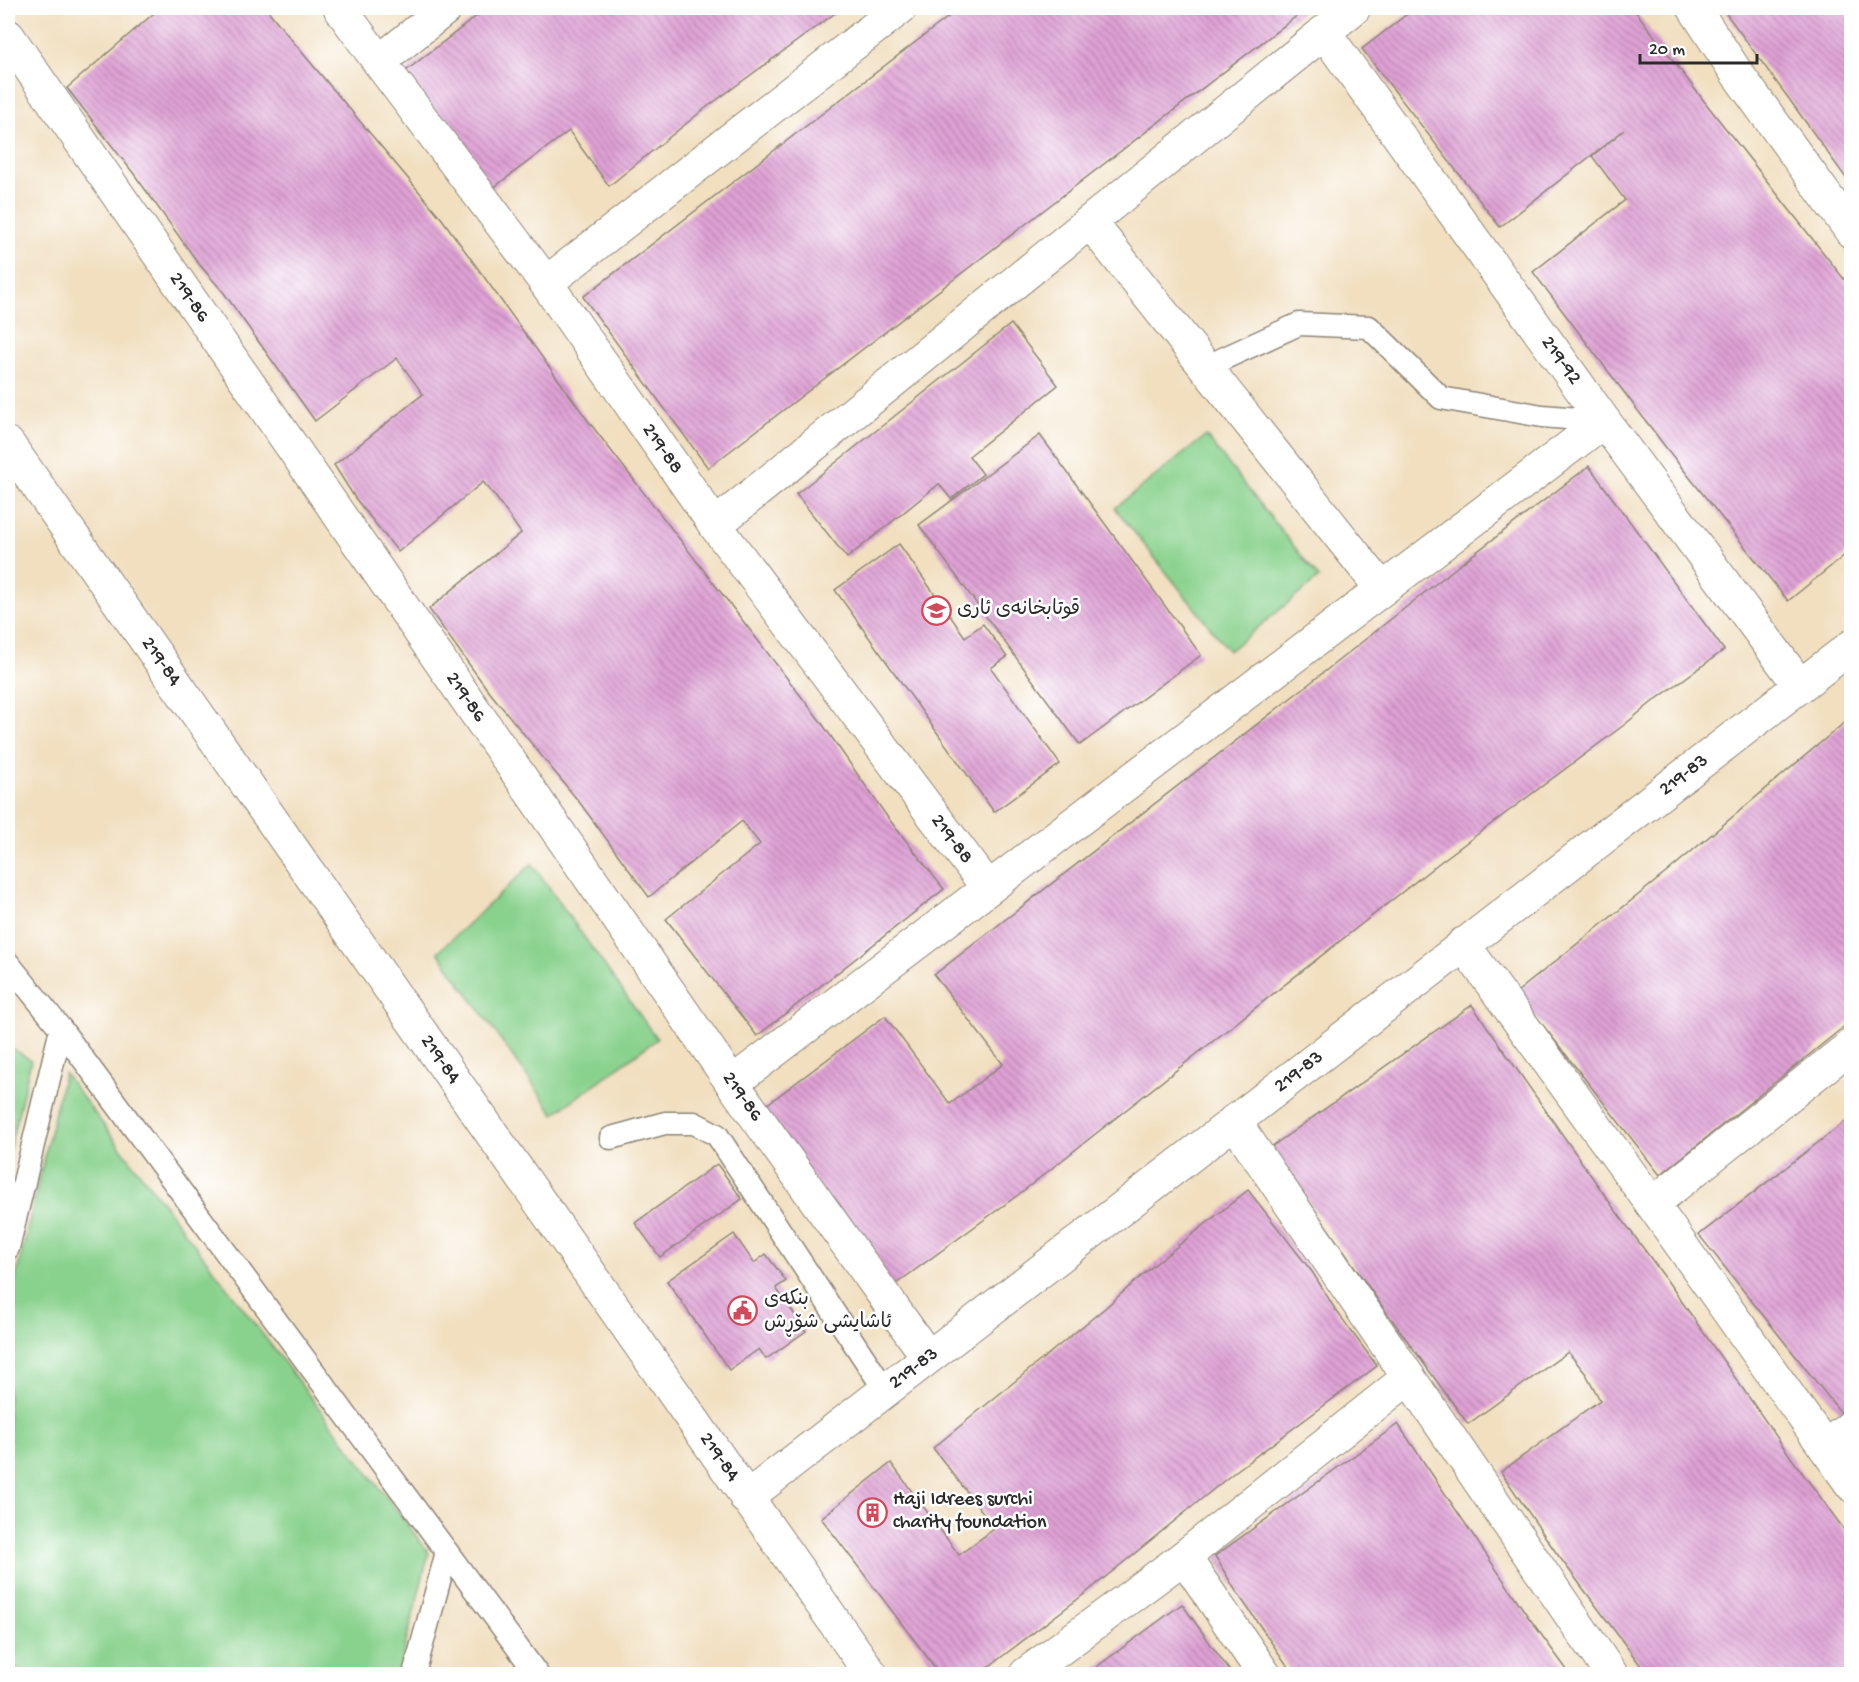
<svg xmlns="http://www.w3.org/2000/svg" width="1859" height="1682" font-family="'Gochi Hand','Playpen Sans Arabic',sans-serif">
  <defs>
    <pattern id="building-back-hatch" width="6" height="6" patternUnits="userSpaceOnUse" patternTransform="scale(1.5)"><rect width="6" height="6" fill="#dfa1d5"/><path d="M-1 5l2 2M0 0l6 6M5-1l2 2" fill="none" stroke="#b583ad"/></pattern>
  </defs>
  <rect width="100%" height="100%" fill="#fff"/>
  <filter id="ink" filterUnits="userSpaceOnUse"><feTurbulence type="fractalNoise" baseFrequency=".0167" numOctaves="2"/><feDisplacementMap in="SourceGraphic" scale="12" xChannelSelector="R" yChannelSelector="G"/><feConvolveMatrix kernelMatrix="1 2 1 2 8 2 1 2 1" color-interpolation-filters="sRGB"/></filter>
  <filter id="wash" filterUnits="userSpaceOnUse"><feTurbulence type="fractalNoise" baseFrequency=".008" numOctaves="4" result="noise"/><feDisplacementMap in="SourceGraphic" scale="24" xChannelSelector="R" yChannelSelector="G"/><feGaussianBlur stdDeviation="1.35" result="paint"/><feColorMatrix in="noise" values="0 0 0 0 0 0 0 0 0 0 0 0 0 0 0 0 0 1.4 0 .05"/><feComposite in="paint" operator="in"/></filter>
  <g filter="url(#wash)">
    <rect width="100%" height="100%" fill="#f1dfc0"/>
    <g fill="#89d28d" stroke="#5a7e5c" stroke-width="1.5">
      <polygon points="1206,436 1319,578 1229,651 1115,508"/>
      <polygon points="532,864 657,1039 554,1114 438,952"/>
      <polygon points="8,1046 31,1060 8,1156"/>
      <polygon points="64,1073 429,1553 398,1674 47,1674 8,1668 8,1311"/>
    </g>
    <g id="blocks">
      <g fill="url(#building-back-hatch)">
        <polygon points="160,8 266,8 290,38 442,219 589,422 821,722 888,818 944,889 757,1036 666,919 760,844 742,821 649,897 580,803 487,689 429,609 521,533 495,496 483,482 398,552 355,498 334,465 423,394 397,358 315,421 224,293 199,264 134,174 67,88"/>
        <polygon points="487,8 842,8 703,110 609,186 569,131 489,191 402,74"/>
        <polygon points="960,8 1307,8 708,468 583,297"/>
        <polygon points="1415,8 1633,8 1704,101 1851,288 1851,550 1788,601 1667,449 1533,272 1625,200 1592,156 1624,130 1500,227 1362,49"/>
        <polygon points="1722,8 1851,8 1851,185 1789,99"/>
        <polygon points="1011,324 1058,385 969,456 983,474 951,499 939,484 847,558 796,494"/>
        <polygon points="1040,435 1201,655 1080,745 919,525"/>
        <polygon points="1589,466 1724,650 1651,703 1624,725 1439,863 1018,1195 893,1286 761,1109 885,1016 950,1104 1003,1064 934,975 1305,687 1462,563"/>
        <polygon points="899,544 965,637 983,624 1007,657 991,668 1060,764 994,812 835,590"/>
        <polygon points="1851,717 1851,1021 1660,1175 1517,992 1667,872"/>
        <polygon points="1472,1005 1613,1207 1666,1279 1790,1456 1851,1539 1851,1674 1647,1674 1555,1551 1501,1472 1600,1400 1586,1374 1568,1352 1468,1424 1382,1306 1271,1147"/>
        <polygon points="1851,1117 1851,1404 1841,1413 1699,1235"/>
        <polygon points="717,1164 742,1199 660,1257 635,1223"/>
        <polygon points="1248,1190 1313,1273 1335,1309 1377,1366 1236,1471 1087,1592 979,1674 940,1674 821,1518 891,1463 959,1555 995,1528 933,1448 1105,1308 1154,1265"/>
        <polygon points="734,1234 754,1263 766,1254 786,1281 776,1288 806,1331 766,1359 759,1349 729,1370 667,1281"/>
        <polygon points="1398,1424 1527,1615 1570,1674 1293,1674 1234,1588 1215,1556"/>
        <polygon points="1182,1604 1232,1674 1087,1674"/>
      </g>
    </g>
  </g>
  <g filter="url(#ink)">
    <use href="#blocks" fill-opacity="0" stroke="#8e8576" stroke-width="1.5"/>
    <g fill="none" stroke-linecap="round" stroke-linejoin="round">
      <defs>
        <g id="service">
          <polyline points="1205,367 1299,324 1369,327 1441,398 1542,416 1604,421"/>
          <polyline points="8,963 61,1029 537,1674"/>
          <polyline points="611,1138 665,1123 694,1123 717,1135 885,1390"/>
          <polyline points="8,1248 61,1029"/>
          <polyline points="414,1674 447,1552"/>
        </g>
        <g id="minor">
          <path id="s1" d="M 340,8 L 379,62 L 546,283 L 715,525 L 988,888"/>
          <polyline points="1694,8 1736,72 1852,232"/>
          <path id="s2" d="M 1324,32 L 1604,421 L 1800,686"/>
          <path id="s3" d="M 8,36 L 732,1083 L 928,1357"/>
          <polyline points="379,62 446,8"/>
          <polyline points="1090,222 1382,589"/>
          <polyline points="546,283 900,8"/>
          <polyline points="715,525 1354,8"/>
          <polyline points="1463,944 1652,1204 1852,1485"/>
          <polyline points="732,1083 1604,421"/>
          <polyline points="1234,1121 1611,1674"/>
          <polyline points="1652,1204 1852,1045"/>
          <polyline points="1825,1447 1852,1426"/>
          <path id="s4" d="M 746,1498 L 1852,646"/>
          <polyline points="1184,1557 1264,1674"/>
          <polyline points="1026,1674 1184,1557 1408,1378"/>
        </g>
        <g id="tertiary">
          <path id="s5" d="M 8,444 L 871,1674"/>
        </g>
      </defs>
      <use href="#service" stroke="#8e8576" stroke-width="25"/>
      <use href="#minor" stroke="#8e8576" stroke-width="35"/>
      <use href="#tertiary" stroke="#8e8576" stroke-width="35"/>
      <use href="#service" stroke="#fff" stroke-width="22"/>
      <use href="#minor" stroke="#fff" stroke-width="33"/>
      <use href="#tertiary" stroke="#fff" stroke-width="33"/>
    </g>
  </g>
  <defs>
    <symbol id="school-ring" viewBox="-11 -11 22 22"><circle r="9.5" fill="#fff" stroke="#d1495b" stroke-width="1.5"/><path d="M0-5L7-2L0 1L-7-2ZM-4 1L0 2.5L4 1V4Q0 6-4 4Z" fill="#d1495b"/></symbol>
    <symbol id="civic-ring" viewBox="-11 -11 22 22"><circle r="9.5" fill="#fff" stroke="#d1495b" stroke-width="1.5"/><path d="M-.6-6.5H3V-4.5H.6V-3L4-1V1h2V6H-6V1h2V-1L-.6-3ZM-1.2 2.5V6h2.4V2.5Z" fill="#d1495b"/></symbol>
    <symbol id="building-ring" viewBox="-11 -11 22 22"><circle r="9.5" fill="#fff" stroke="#d1495b" stroke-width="1.5"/><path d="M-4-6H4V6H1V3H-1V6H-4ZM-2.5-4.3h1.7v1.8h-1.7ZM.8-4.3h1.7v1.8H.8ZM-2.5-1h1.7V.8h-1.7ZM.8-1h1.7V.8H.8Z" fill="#d1495b"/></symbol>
  </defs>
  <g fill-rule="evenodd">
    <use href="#school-ring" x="920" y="594" width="33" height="33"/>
    <use href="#civic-ring" x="726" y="1294" width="33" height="33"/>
    <use href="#building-ring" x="856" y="1496" width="33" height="33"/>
  </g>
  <g text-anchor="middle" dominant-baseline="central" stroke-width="5" stroke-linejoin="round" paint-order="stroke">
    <g font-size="20" fill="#2b2b2b" stroke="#fff">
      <text stroke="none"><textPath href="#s3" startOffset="318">219-86</textPath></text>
      <text stroke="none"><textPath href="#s2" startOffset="405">219-92</textPath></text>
      <text stroke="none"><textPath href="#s1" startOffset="546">219-88</textPath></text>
      <text stroke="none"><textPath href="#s5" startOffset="266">219-84</textPath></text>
      <text stroke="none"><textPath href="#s3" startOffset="804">219-86</textPath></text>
      <text stroke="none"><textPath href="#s4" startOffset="1184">219-83</textPath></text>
      <text stroke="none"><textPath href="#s1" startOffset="1032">219-88</textPath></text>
      <text stroke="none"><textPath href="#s5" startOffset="752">219-84</textPath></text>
      <text stroke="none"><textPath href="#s4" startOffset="698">219-83</textPath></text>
      <text stroke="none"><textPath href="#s3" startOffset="1290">219-86</textPath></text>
      <text stroke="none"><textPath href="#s4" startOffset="212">219-83</textPath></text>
      <text stroke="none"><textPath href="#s5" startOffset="1238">219-84</textPath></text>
    </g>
    <g font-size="20" fill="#2b2b2b" stroke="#fff" text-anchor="start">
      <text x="957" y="610">قوتابخانەی ئاری</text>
      <text x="764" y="1300">بنکەی<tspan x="764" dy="23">ئاشایشی شۆڕش</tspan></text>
      <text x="893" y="1500">Haji Idrees surchi<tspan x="893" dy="23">charity foundation</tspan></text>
    </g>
  </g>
  <rect width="1859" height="1682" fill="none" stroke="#fff" stroke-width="30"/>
  <path d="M1640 54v9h117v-9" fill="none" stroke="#2b2b2b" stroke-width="3"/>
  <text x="1649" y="54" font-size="18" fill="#2b2b2b" stroke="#ffffff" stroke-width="4.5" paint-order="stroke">20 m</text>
</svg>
